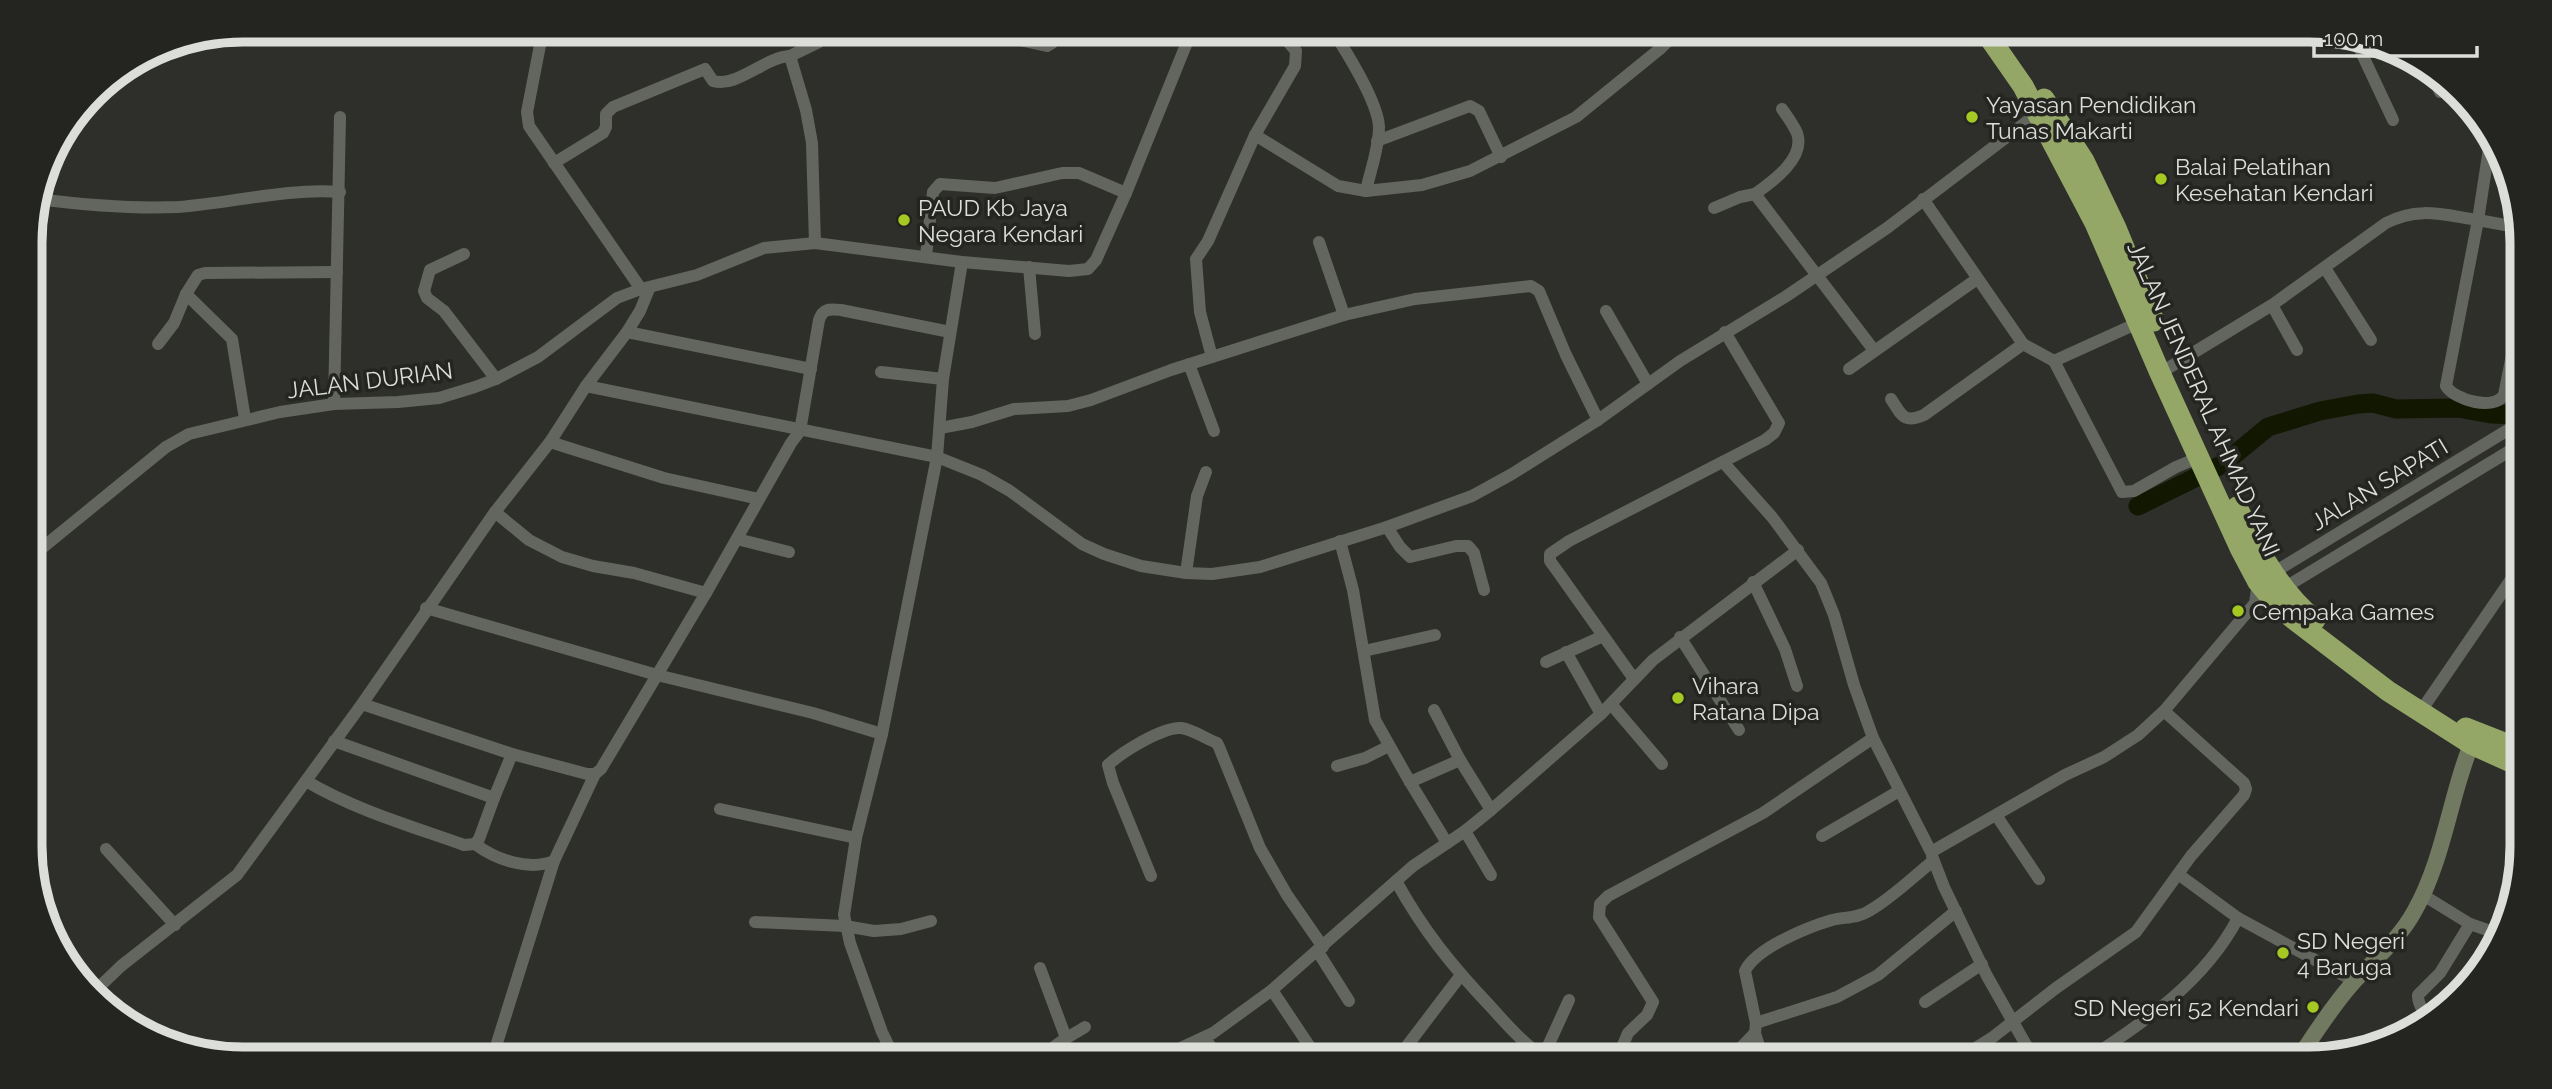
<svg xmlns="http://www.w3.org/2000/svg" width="2552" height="1089" font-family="Raleway,sans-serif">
  <rect width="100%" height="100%" fill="#2e2f2a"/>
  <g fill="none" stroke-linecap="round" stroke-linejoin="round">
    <polyline stroke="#111701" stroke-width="19" points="2138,506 2223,464 2268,427 2320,411 2358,404 2373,403 2396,409 2458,408 2491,414 2521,415"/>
    <g stroke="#63655f" stroke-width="12">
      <polyline points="543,30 527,112 529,126 641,289"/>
      <polyline points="919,30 950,36 955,30"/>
      <polyline points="975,30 1047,46 1052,43 1056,30"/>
      <path d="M 1332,30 C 1346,51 1378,102 1379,127 C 1379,149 1370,171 1366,191"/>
      <polyline points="1790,39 1798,30"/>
      <polyline points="2355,39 2393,120"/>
      <polyline points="790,56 819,42 823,30"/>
      <polyline points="2434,79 2440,92"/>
      <path d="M 1782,109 C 1787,116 1793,124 1797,133 C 1806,158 1772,182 1755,194 L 1873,349"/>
      <polyline points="1255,135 1338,186 1366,191 1422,185 1470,171 1576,117 1661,48 1680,30"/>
      <polyline points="1377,141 1470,106 1479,111 1501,157"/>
      <path d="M 554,163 L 603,133 L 606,127 L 606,114 L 613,107 L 705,69 L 713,81 C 737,88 765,57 790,56 L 806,110 L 812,143 L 815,243"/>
      <path d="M 38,199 C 85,205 131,209 178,207 C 232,203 286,188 340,192"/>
      <polyline points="1923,199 2023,344 2054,361"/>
      <polyline points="1714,208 1740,197 1755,194"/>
      <path d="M 2521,228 L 2478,220 L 2446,386 C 2454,400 2494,411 2504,395 L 2521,310"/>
      <polyline points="1319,242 1344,315"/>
      <polyline points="464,254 430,270 424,291 427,298 444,311 496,379"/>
      <polyline points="926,256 933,192 940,184 995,188 1062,173 1079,173 1126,193"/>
      <polyline points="1029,267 1035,334"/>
      <polyline points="2325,268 2371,340"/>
      <polyline points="649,289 640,311 627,332 811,369"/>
      <polyline points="186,294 198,275 205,273 337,272"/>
      <polyline points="2272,305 2297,350"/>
      <polyline points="1606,311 1648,384"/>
      <polyline points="158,344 174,323 186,294 232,339 245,419"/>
      <polyline points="1212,357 1200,312 1196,259 1208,241 1255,135 1295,66 1296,51 1278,30"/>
      <polyline points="2054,361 2122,492 2134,491 2176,467 2200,457"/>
      <polyline points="2054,361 2140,322"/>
      <polyline points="1189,364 1214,431"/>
      <polyline points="1849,369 1977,279"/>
      <polyline points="881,372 943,379"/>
      <path d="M 2160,373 L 2272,305 L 2386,223 C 2419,206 2443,215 2478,220 L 2490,142"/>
      <polyline points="586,386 627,332"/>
      <path d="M 1891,399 C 1902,415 1903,424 1924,415 L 2023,344"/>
      <polyline points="334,404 340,117"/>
      <polyline points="940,428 972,422 1014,409 1068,406 1091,400 1171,370 1344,315 1415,299 1531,286 1539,291 1566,355 1598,420"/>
      <polyline points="550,442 664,478 759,499"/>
      <polyline points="495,512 529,540 562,557 593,566 634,573 706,593"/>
      <polyline points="1387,527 1400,547 1410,557 1456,546 1468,546 1474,553 1484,590"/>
      <polyline points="737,539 789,552"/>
      <polyline points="1340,541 1353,590 1375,720 1410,782 1447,843"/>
      <polyline points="31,557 166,447 189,434 280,412 334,404 398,402 439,398 475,387 496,379 538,357 617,298 641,289 697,275 764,248 815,243 962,262 1069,271 1088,269 1096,260 1126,193 1192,30"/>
      <polyline points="1186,573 1197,496 1206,472"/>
      <polyline points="1753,582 1785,649 1797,686"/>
      <polyline points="2279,591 2521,444"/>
      <polyline points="426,608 657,675 813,713 882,734"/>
      <polyline points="1680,637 1739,730"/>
      <polyline points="1364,651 1435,635"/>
      <polyline points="1566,652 1601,714"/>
      <polyline points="1546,662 1603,636"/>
      <polyline points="1634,679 1558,572 1550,561 1550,554 1569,541 1765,440 1774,433 1779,423 1776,418 1725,332"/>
      <polyline points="1611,704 1662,764"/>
      <polyline points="2425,705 2521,565"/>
      <polyline points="1434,710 1460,760 1491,810"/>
      <polyline points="1873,738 1931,852 2065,775 2104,757 2138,735 2164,711 2255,603 2258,582 2521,422"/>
      <polyline points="334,741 494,798 512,754 362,704"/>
      <path d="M 512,754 L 587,774 L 595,774 L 601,769 L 706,593 L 791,443 L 800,431 L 819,320 C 823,308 829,309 841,310 L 950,332"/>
      <polyline points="1337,766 1365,758 1389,746"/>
      <path d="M 306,781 C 355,810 411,826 464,845 L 475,844 L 479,839 L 494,798"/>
      <polyline points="1410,782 1460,760"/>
      <polyline points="720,809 856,838"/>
      <polyline points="1996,815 2039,879"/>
      <polyline points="1465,831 1491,875"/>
      <polyline points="1822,836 1899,791"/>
      <path d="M 475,844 C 496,860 529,871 554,861"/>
      <polyline points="106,849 175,925"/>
      <polyline points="1932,856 1944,887 1987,976 2034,1059"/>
      <polyline points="2178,874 2238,918 2354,981"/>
      <path d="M 1151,876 L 1113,783 L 1108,765 C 1122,752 1162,727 1181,728 C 1192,729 1206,739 1217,743 L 1219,747 L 1260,848 L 1287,895 L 1323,947"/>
      <path d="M 1396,881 C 1423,930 1452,966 1491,1007 C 1507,1025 1525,1045 1546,1059"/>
      <polyline points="2423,895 2470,924 2502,935"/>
      <polyline points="755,922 845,926 874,931 901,929 931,921"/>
      <polyline points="1318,952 1349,1001"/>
      <polyline points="1040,968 1066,1038"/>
      <polyline points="1272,990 1318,1059"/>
      <polyline points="94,992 121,966 237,875 362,704 495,512 550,442 586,386 937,457 982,475 1010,491 1082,544 1104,554 1141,566 1186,573 1212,574 1260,567 1387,527 1472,496 1512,474 1598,420 1680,361 1785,297 1887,228 2042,110"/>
      <polyline points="1925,1002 1982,964"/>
      <polyline points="1756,1023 1837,997 1878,975 1956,911"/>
      <path d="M 2428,1023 C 2426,1013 2417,1005 2418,995 L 2440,973 L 2470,924"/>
      <polyline points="1755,1033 1763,1059"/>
      <polyline points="1205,1038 1219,1059"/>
      <polyline points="1543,1057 1569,1000"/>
      <polyline points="492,1059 554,861 595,774"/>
      <polyline points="895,1059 882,1032 850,943 844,915 856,838 882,734 937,457 943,379 962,262"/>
      <path d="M 1044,1059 C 1051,1045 1071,1036 1085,1027"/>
      <polyline points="1157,1059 1213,1033 1272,990 1413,866 1465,831 1491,810 1601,714 1653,660 1798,550"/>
      <polyline points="1397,1059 1461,975"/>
      <polyline points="1617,1059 1628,1033 1647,1015 1653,1002 1599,917 1600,904 1608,896 1763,813 1873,738 1854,685 1834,615 1821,583 1772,517 1723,462"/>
      <path d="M 1730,1059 L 1755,1033 L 1756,1023 L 1745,971 C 1756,948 1808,927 1832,920 C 1845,917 1858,918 1869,911 C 1892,898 1913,877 1933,861"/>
      <polyline points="1958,1059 1993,1037 2056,988 2136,932 2191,856 2244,795 2246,789 2244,783 2164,711"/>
      <path d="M 2088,1059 C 2146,1021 2205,981 2238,918"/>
    </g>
    <path stroke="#727961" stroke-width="16" d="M 2298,1059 C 2315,1033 2331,1008 2351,985 C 2372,961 2398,941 2414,912 C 2445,858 2450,792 2475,735"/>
    <g stroke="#94a766" stroke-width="21">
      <polyline points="1984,30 2023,86 2095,223 2160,373 2240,548 2258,582 2271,598 2291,617 2388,691 2471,744 2522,767"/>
      <polyline points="2044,99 2084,161 2116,228 2154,321"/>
      <path d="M 2237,507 C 2257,548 2279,591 2315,620"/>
      <polyline points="2466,728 2522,750"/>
    </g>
  </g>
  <g fill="#a5c823" stroke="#242520" stroke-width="2.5">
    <circle cx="1972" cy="117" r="7"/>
    <circle cx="2161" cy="179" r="7"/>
    <circle cx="904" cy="220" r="7"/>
    <circle cx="2238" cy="611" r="7"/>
    <circle cx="1678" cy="698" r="7"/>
    <circle cx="2283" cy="953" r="7"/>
    <circle cx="2313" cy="1007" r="7"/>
  </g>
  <g text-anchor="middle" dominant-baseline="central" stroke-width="7" stroke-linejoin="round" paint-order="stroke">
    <g font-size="23" fill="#dcdeda" stroke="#242520" text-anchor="start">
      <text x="1986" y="104">Yayasan Pendidikan<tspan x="1986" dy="26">Tunas Makarti</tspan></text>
      <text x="2175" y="166">Balai Pelatihan<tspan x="2175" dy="26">Kesehatan Kendari</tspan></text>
      <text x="918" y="207">PAUD Kb Jaya<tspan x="918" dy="26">Negara Kendari</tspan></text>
      <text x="2252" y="611">Cempaka Games</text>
      <text x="1692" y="685">Vihara<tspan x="1692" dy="26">Ratana Dipa</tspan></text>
      <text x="2297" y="940">SD Negeri<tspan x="2297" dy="26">4 Baruga</tspan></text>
      <text x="2299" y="1007" text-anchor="end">SD Negeri 52 Kendari</text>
    </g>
    <g font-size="23" fill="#dcdeda" stroke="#242520">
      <text transform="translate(370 380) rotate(-7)">JALAN DURIAN</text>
      <text transform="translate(2204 399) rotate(66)">JALAN JENDERAL AHMAD YANI</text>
      <text transform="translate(2379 484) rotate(-31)">JALAN SAPATI</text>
    </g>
  </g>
  <path d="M0 0H2552V1089H0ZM243 42H2309A201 201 0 0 1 2510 243V846A201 201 0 0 1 2309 1047H243A201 201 0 0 1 42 846V243A201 201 0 0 1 243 42Z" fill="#242520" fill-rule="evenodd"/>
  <path fill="none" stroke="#dcdeda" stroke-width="9" d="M243 42H2309A201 201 0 0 1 2510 243V846A201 201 0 0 1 2309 1047H243A201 201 0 0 1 42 846V243A201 201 0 0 1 243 42Z"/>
  <path d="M2314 46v10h163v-10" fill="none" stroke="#dcdeda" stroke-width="3.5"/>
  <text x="2324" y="46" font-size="21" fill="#dcdeda" stroke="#242520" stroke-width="5" paint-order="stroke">100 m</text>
</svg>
